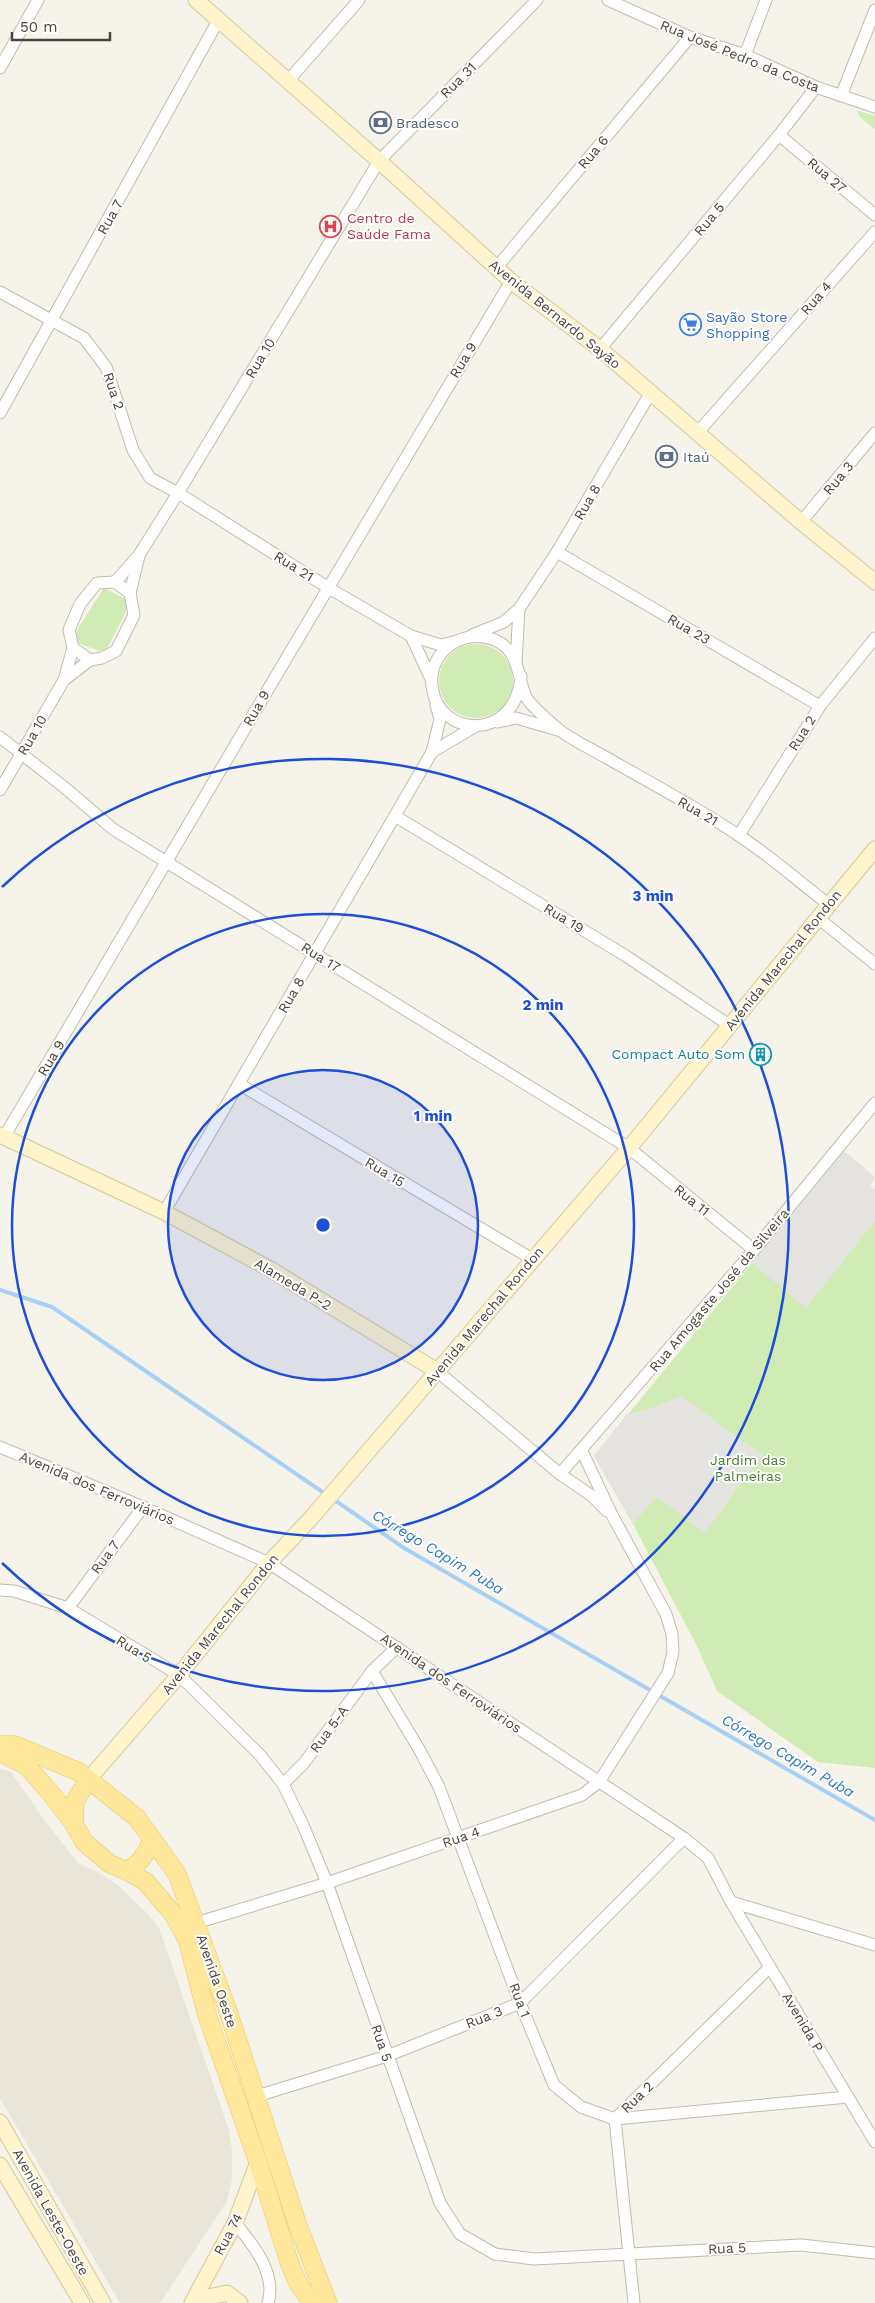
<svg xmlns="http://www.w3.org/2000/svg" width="875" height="2303" font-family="'Work Sans',sans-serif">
  <rect width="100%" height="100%" fill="#f6f3eb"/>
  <polygon fill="#eae5d9" points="0,1769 11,1772 45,1821 78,1863 103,1875 120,1887 148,1914 159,1928 228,2127 232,2150 232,2179 227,2201 160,2303 120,2303 0,2098"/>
  <g fill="#d0ebb3">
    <polygon points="856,110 875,116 875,130 860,117"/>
    <polygon points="104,588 131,602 105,653 75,642 77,630"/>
    <circle cx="476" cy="681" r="37"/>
    <polygon points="844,1151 875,1177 870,1186 875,1190 875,1768 818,1762 717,1691 697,1646 633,1524 594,1456"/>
  </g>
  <g fill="#e5e3df">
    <polygon points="844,1151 875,1177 870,1186 875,1190 875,1221 806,1308 752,1263"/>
    <polygon points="681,1396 762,1455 705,1533 656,1497 633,1524 594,1456 627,1414 649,1409"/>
  </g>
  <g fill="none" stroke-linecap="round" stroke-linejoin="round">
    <g stroke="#a6d1f4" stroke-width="4">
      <polyline points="0,1290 52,1307 327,1495"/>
      <polyline points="333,1499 404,1548 875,1820"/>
    </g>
    <defs>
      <g id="street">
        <polyline points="608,0 690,37 745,55 816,87 875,107"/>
        <polyline points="745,55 766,0"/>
        <polyline points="0,68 38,0"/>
        <polyline points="287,82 359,0"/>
        <polyline points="841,96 875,10"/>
        <polyline points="779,135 875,215"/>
        <polyline points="497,267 690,37"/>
        <polyline points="0,292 84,338 106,367 133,450 150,478 178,493 327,587 411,636 441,645 453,642"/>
        <polyline points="600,349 779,135 816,87"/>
        <polyline points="0,413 219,19"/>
        <polyline points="698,432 875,232"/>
        <polyline points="801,522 875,433"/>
        <polyline points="557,552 820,706"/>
        <polyline points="115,582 139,555 178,493 379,161 537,0"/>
        <polygon points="115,582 130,593 134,615 116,651 102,658 90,660 73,648 69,630 80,604 97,583"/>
        <polyline points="130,593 139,556"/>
        <polyline points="472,635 504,622 519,609 557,552 651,392"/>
        <polyline points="411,636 431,679"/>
        <polyline points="516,662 519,609"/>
        <path d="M 521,676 C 516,742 438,739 432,686 C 428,651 464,627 495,640 C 520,651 517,677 526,697 C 530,705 551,723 558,729 C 573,741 592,749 607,758 C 651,783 696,807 738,835 C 769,855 798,881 828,904"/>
        <polyline points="64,680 90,660"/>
        <polyline points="498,722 516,718 558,730"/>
        <polyline points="0,737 64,787 113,829 629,1148 754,1250"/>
        <polyline points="432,752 476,726"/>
        <polyline points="0,790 64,680 73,648"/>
        <polyline points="395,816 626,956 729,1025"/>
        <polyline points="739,835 820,706 875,638"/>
        <polyline points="817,917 875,964"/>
        <polyline points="239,1084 532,1259"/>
        <path d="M 4,1137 C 173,852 340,565 511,281"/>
        <polyline points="164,1212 432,752 440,719 436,705"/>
        <polyline points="437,1371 560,1474 592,1496 607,1511"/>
        <polyline points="0,1447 143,1507 269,1563 684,1838 708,1858 731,1902 875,2142"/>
        <polyline points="560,1474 754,1250 875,1103"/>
        <polyline points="0,1590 14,1591 68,1608 179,1675 260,1755 283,1784 303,1825 327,1883 440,2203 460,2234 495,2254 534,2259 801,2245 875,2253"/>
        <polyline points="68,1608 143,1507"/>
        <polyline points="372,1671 419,1749 439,1787 520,2003 554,2085 581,2107 615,2119 848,2097"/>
        <polyline points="283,1784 304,1763 372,1671 397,1647"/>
        <polyline points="731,1902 875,1945"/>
        <polyline points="196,1923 327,1883 582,1795 599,1782 668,1673 673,1652 672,1634 666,1614 612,1515 582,1451"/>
        <polyline points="257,2096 387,2056 520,2003 684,1838"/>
        <path d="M 235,2223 C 253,2244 277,2274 268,2303"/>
        <polyline points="634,2303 615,2119 770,1967"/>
      </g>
      <g id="secondary">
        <polyline points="196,0 379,161 511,281 600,349 801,522 875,582"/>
        <polyline points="0,1135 164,1212 270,1269 437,1371"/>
        <polyline points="88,1780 179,1675 269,1563 312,1517 629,1148 875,849"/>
        <polyline points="0,2122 103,2303"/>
        <polyline points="0,2165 82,2303"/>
        <polyline points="194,2300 227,2293 240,2303"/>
        <polyline points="192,2303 235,2223 258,2162"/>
      </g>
      <g id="primary">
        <polyline points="0,1745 15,1745 79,1772 137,1818 177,1874 228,2011 298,2226 328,2303"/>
        <polyline points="0,1752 28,1767 53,1796 74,1824 84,1842 110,1864 127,1871 146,1882 174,1915 188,1942 207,2015 258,2162 289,2262 299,2285 312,2303"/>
        <polyline points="74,1824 75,1801 88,1780"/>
        <path d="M 127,1871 C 140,1863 147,1854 152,1840"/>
      </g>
    </defs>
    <use href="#street" stroke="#c2bcad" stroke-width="13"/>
    <use href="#secondary" stroke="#d7c99a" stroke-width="17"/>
    <use href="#primary" stroke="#e9c766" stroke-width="19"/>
    <use href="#street" stroke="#fff" stroke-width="11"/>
    <use href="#secondary" stroke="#fff5cc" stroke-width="15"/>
    <use href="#primary" stroke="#ffe79b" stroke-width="18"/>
  </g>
  <circle cx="323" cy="1225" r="155" fill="#1d4ed8" fill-opacity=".12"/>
  <g fill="none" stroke="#1d4ed8" stroke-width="2.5">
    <circle cx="323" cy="1225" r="155"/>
    <circle cx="323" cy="1225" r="311"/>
    <path d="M2 887A466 466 0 1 1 2 1563"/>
  </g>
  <defs>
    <symbol id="bank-ring" viewBox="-11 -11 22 22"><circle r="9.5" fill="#fff" stroke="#5c6f8a" stroke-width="1.5"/><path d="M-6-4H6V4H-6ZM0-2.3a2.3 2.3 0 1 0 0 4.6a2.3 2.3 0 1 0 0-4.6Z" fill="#5c6f8a"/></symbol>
    <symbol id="hospital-ring" viewBox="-11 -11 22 22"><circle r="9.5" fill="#fff" stroke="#e0444e" stroke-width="1.5"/><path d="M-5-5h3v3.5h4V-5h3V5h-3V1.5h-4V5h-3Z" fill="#e0444e"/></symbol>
    <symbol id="supermarket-ring" viewBox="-11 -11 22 22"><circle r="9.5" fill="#fff" stroke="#3f7fe0" stroke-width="1.5"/><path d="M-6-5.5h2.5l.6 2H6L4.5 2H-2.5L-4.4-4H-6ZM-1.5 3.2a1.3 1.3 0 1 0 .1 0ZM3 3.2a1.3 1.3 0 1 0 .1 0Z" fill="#3f7fe0"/></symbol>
    <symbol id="building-ring" viewBox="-11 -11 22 22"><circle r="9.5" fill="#fff" stroke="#0f9aa8" stroke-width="1.5"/><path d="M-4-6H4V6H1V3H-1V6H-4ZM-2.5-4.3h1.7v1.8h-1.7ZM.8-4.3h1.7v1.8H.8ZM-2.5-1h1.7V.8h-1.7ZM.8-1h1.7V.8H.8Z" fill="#0f9aa8"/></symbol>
  </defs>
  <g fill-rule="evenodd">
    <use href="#bank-ring" x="368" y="110" width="25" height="25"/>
    <use href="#hospital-ring" x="318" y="214" width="25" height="25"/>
    <use href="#supermarket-ring" x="678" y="312" width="25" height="25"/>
    <use href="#bank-ring" x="654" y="444" width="25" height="25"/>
    <use href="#building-ring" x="748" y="1042" width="25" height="25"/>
  </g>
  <g text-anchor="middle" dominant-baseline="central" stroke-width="4" stroke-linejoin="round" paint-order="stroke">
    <g font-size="14" fill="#4b4438" stroke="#fff">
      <text transform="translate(740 56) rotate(22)">Rua José Pedro da Costa</text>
      <text transform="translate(458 80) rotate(-45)">Rua 31</text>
      <text transform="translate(593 152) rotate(-50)">Rua 6</text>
      <text transform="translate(827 175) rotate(40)">Rua 27</text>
      <text transform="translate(110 217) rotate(-61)">Rua 7</text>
      <text transform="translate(709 219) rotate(-50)">Rua 5</text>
      <text transform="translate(816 298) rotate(-49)">Rua 4</text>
      <text transform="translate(555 314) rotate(39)">Avenida Bernardo Sayão</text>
      <text transform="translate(260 358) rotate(-59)">Rua 10</text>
      <text transform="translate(463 360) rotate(-59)">Rua 9</text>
      <text transform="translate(114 391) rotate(72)">Rua 2</text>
      <text transform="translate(838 478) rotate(-50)">Rua 3</text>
      <text transform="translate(587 502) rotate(-60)">Rua 8</text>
      <text transform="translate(294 566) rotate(32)">Rua 21</text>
      <text transform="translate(689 629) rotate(30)">Rua 23</text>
      <text transform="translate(256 708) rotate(-60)">Rua 9</text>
      <text transform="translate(802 733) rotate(-58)">Rua 2</text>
      <text transform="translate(32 735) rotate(-60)">Rua 10</text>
      <text transform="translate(698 811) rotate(30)">Rua 21</text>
      <text transform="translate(564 918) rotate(31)">Rua 19</text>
      <text transform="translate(321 957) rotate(32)">Rua 17</text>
      <text transform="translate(783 960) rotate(-51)">Avenida Marechal Rondon</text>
      <text transform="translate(291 995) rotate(-60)">Rua 8</text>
      <text transform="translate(51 1058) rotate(-59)">Rua 9</text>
      <text transform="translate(385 1172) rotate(31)">Rua 15</text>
      <text transform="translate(692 1200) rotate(39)">Rua 11</text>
      <text transform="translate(293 1284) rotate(31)">Alameda P-2</text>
      <text transform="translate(719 1290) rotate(-50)">Rua Amogaste José da Silveira</text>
      <text transform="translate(484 1316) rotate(-50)">Avenida Marechal Rondon</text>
      <text transform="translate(97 1488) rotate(23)">Avenida dos Ferroviários</text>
      <text transform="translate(105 1557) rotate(-53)">Rua 7</text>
      <text transform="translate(220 1624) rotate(-51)">Avenida Marechal Rondon</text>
      <text transform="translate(134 1649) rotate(32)">Rua 5</text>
      <text transform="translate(451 1683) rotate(34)">Avenida dos Ferroviários</text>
      <text transform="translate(329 1729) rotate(-54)">Rua 5-A</text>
      <text transform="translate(461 1837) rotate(-19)">Rua 4</text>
      <text transform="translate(217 1981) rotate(71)">Avenida Oeste</text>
      <text transform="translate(520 2000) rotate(69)">Rua 1</text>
      <text transform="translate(484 2017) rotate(-22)">Rua 3</text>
      <text transform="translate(803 2022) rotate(59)">Avenida P</text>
      <text transform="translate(382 2043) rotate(71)">Rua 5</text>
      <text transform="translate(637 2097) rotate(-44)">Rua 2</text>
      <text transform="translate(51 2212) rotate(61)">Avenida Leste-Oeste</text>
      <text transform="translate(228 2234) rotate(-62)">Rua 74</text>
      <text transform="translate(727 2248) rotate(-3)">Rua 5</text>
    </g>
    <g font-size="14" fill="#4e5e75" stroke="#fff" text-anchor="start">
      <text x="396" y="123">Bradesco</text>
      <text x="683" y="457">Itaú</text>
    </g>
    <g font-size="14" fill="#be3a42" stroke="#fff" text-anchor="start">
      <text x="347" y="218">Centro de<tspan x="347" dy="16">Saúde Fama</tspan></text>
    </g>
    <g font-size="14" fill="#366cbe" stroke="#fff" text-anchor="start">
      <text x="706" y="317">Sayão Store<tspan x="706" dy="16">Shopping</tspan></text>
    </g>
    <g font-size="14" fill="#0d838f" stroke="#fff" text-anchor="end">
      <text x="745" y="1054">Compact Auto Som</text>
    </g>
    <g font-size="14" fill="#468128" stroke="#fff">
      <text x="748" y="1460">Jardim das<tspan x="748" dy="16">Palmeiras</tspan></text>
    </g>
    <g font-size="15" font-style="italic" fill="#2b79bd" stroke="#fff">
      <text transform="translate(438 1552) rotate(31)">Córrego Capim Puba</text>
      <text transform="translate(788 1756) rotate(30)">Córrego Capim Puba</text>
    </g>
  </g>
  <circle cx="323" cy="1225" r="8" fill="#1d4ed8" stroke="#fff" stroke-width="2.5"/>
  <g font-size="15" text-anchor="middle" font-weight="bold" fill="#1d4ed8" stroke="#fff" stroke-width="4" stroke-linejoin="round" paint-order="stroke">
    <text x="653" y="901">3 min</text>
    <text x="543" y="1010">2 min</text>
    <text x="433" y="1121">1 min</text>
  </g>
  <path d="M12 32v8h98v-8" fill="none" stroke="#4b4438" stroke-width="2.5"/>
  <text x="20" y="32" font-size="15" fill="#4b4438" stroke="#ffffff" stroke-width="4" paint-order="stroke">50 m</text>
</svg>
